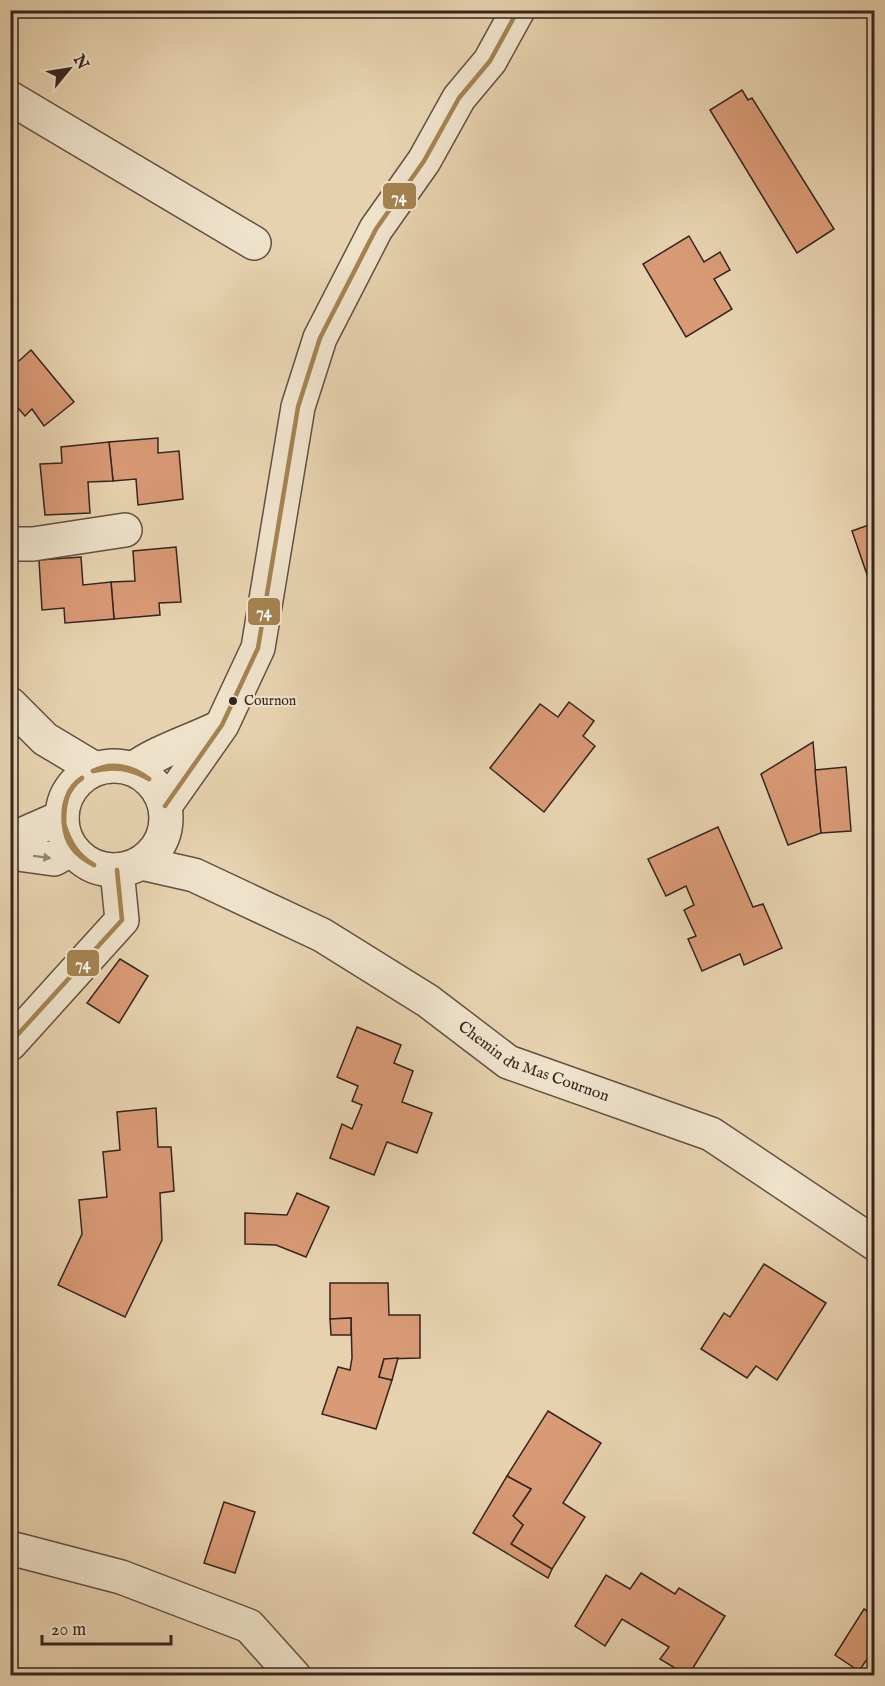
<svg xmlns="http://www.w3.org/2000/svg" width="885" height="1686" font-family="'IM FELL English',serif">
  <rect width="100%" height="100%" fill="#e7d2af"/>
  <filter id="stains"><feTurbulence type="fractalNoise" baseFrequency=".00333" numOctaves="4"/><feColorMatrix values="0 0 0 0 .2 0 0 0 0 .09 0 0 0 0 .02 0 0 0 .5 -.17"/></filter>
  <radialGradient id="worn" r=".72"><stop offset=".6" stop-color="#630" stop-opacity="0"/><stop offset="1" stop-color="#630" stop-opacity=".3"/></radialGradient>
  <g fill="#d99a76" stroke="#36251f" stroke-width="1.5">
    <polygon points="742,90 748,100 752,98 834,229 797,253 710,110"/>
    <polygon points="689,236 704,262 720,252 730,270 714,279 732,309 686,337 643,264"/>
    <polygon points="31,350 74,402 44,426 32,409 25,416 10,399 10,369"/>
    <polygon points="158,438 158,453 179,451 183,499 138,505 136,479 113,481 109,442"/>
    <polygon points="109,442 113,481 88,482 90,513 45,515 40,464 62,463 61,447"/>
    <polygon points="874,523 874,595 852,531"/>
    <polygon points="176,547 181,602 159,603 160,615 114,619 111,582 135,581 133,551"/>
    <polygon points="81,557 83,585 111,582 114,619 65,623 64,608 42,610 39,560"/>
    <polygon points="569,702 594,721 583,736 595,746 544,812 490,768 540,704 558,717"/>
    <polygon points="813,742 821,833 788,845 761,774"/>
    <polygon points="846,767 851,831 821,833 815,770"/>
    <polygon points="718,827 753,907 763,904 782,948 744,965 740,954 702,971 688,939 696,936 684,910 694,905 686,886 666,896 648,859"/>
    <polygon points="120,959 148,976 119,1023 87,1003"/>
    <polygon points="357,1027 401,1045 394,1063 413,1071 402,1102 432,1113 417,1153 387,1142 374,1175 330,1158 342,1124 352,1129 362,1105 352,1101 358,1086 337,1077"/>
    <polygon points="156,1108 158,1147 171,1147 174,1191 160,1193 162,1240 125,1317 58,1285 82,1234 79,1200 107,1197 103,1152 120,1150 117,1112"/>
    <polygon points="297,1193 329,1207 306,1257 276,1245 245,1244 245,1213 287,1215"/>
    <polygon points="764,1264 826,1303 777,1380 756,1366 747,1378 701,1349 724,1313 730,1317"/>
    <polygon points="330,1283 388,1283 389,1315 420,1315 420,1358 384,1359 379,1377 392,1380 376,1429 322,1414 338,1367 350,1370 352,1358 351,1318 330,1319"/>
    <polygon points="351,1318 351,1335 331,1335 330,1319"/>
    <polygon points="398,1358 392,1380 379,1377 384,1359"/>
    <polygon points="548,1411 601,1443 563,1503 585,1517 552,1569 511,1544 523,1525 513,1516 531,1489 507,1476"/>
    <polygon points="507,1476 531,1489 513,1516 523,1525 511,1544 552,1569 548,1578 473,1533"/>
    <polygon points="224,1502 255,1512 235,1573 204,1563"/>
    <polygon points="641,1573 675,1594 679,1588 725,1616 688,1676 660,1659 669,1647 622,1619 605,1646 575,1626 606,1575 630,1589"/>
    <polygon points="864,1609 874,1615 874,1649 859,1671 835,1655"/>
  </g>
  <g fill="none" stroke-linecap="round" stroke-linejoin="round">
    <defs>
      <g id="minor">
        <polyline points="10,98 254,243"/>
        <polyline points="10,544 33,544 125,530"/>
        <polyline points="10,704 45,739 95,769"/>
        <circle cx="114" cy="818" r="52"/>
        <path d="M 133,769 C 156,752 191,741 218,728"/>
        <polyline points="165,806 222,725 258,648 298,407 320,338 376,229 424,161 459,98 490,61 518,10"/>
        <polyline points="10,844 21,835 62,817"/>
        <polyline points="10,853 54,859 72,849"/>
        <path id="s1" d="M 141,863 L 194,875 L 322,935 L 428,1001 L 508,1062 L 711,1134 L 874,1243"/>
        <polyline points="10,1044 122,920 117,870"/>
        <polyline points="10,1548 121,1577 249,1626 294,1676"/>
      </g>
    </defs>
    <use href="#minor" stroke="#625043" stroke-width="36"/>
    <use href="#minor" stroke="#efe2cb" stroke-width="33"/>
    <defs>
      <g id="bus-1">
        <path d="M 93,771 C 111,761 133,766 149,779"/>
        <path d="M 93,771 C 115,766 129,768 149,779"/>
        <polyline points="165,806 222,725 258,648 298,407 320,338 376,229 424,161 459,98 490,61 518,10"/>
        <path d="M 64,824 C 70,842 77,855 94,865"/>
        <path d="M 64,824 C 65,844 77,857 94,865"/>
        <path d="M 64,824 C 62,807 66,788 82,778"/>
        <path d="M 64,824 C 64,805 66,790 82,778"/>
        <polyline points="10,1043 122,920 117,870"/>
      </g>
    </defs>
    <use href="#bus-1" stroke="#efe2cb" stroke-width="9"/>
    <use href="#bus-1" stroke="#a48351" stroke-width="4.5"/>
  </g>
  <defs><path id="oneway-solid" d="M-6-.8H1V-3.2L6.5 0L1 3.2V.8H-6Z" transform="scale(1.5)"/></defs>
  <use fill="#928475" href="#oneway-solid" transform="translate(42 857) rotate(7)"/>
  <circle fill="#36251f" stroke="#efe2cb" stroke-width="2" cx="233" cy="701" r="5"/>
  <g text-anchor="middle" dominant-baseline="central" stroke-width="4.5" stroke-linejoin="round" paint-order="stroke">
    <g font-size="14" fill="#36251f" stroke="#efe2cb" text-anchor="start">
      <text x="244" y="701">Cournon</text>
    </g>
    <g font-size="16" fill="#36251f" stroke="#efe2cb">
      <text stroke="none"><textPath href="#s1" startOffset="444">Chemin du Mas Cournon</textPath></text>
    </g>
  </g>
  <g stroke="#efe2cb" stroke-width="2">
    <rect x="382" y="182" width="35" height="28" rx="6" fill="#a48351"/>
    <rect x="247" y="597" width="34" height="29" rx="6" fill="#a48351"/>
    <rect x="66" y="949" width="34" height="28" rx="6" fill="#a48351"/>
  </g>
  <g font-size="16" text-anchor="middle" font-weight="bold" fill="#fff">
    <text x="399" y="202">74</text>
    <text x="264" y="617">74</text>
    <text x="83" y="969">74</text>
  </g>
  <rect width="885" height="1686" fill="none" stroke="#e7d2af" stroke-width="36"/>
  <rect x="12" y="12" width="861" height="1662" fill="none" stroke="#36251f" stroke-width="3"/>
  <rect x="18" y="18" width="849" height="1650" fill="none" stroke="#36251f" stroke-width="1.5"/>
  <g transform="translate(69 69) rotate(60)" stroke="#efe2cb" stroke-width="4.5" paint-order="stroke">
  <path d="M0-4.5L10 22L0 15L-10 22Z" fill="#36251f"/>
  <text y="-9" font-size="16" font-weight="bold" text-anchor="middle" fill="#36251f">N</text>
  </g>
  <path d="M42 1635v9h129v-9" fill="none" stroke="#36251f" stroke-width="3"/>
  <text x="51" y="1635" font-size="18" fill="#36251f" stroke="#efe2cb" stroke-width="4.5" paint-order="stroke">20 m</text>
  <rect width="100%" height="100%" filter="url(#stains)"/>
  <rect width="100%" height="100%" fill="url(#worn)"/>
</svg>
